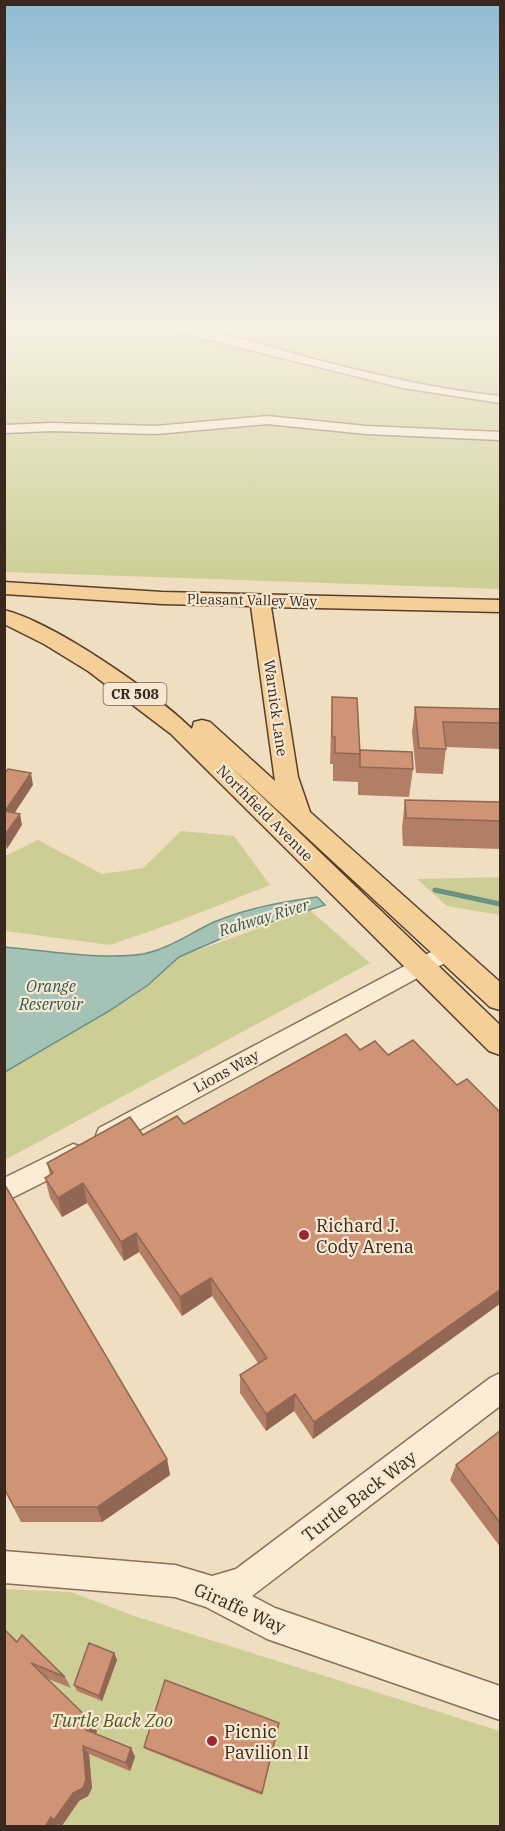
<svg xmlns="http://www.w3.org/2000/svg" width="505" height="1831" font-family="'IBM Plex Serif',serif">
  <rect width="100%" height="100%" fill="#f0dec1"/>
  <g fill="#cdce95">
    <polygon points="5,326 500,326 500,589 5,572"/>
    <polygon points="181,831 234,836 270,885 176,922 110,945 5,931 5,856 38,840 102,874 143,868"/>
    <polygon points="500,877 500,915 447,906 417,879"/>
    <polygon points="310,910 370,963 5,1160 5,1072 109,1011 148,985 179,957"/>
    <polygon points="5,1589 71,1592 134,1616 500,1731 500,1826 5,1826"/>
  </g>
  <path fill="#a4c2b6" stroke="#6b9084" stroke-width="1.5" d="M 317,897 L 325,905 L 227,936 L 179,957 L 148,985 L 109,1011 L 5,1072 L 5,947 C 44,951 105,960 143,954 C 169,949 190,933 214,922 C 247,908 282,902 317,897 Z"/>
  <g fill="none" stroke-linecap="round" stroke-linejoin="round">
    <polyline stroke="#6b9084" stroke-width="5" points="435,890 500,904"/>
    <defs>
      <g id="minor">
        <path d="M 159,326 C 207,326 256,343 302,356 C 368,373 433,389 500,396 L 500,403 L 403,388 L 160,328 Z"/>
        <polygon points="267,416 366,426 500,432 500,440 366,434 267,424 156,434 52,431 4,433 4,425 52,423 156,426"/>
        <polygon points="448,943 456,945 459,951 456,957 117,1142 108,1146 99,1142 96,1135 99,1128"/>
        <polygon points="73,1144 82,1147 86,1155 82,1163 4,1202 4,1178"/>
        <polygon points="500,1373 500,1406 252,1596 275,1608 500,1686 500,1720 267,1639 206,1607 175,1597 4,1583 4,1551 175,1565 212,1576 236,1569 490,1378"/>
      </g>
      <path id="major" d="M 4,582 L 162,592 L 500,600 L 500,612 L 271,607 L 298,777 L 310,812 L 500,982 L 500,1010 L 490,1007 L 230,766 L 500,1025 L 500,1055 L 489,1051 L 171,734 L 88,671 L 44,644 L 4,624 L 4,610 C 55,623 154,692 192,729 L 194,722 L 202,720 L 210,722 L 275,781 L 251,606 L 162,604 L 4,594 Z"/>
    </defs>
    <use href="#minor" stroke="#8a6e58" stroke-width="3"/>
    <use href="#major" stroke="#583d2d" stroke-width="3"/>
    <use href="#minor" fill="#faecd5" fill-rule="evenodd"/>
    <use href="#major" fill="#f5cf98" fill-rule="evenodd"/>
  </g>
  <g fill="#b27e65">
    <polygon points="332,697 360,753 413,769 409,797 358,795 358,781 358,782 333,781 333,764 330,764"/>
    <polygon points="415,707 501,709 501,749 446,747 443,774 416,773 412,732"/>
    <polygon points="405,800 501,802 501,849 403,846 402,828"/>
    <polygon points="360,1050 388,1055 457,1085 501,1113 501,1303 313,1439 294,1411 266,1431 240,1393 240,1375 258,1363 212,1296 182,1316 139,1252 124,1261 87,1203 62,1217 50,1198 45,1178 50,1175 47,1163 143,1135 184,1124"/>
    <polygon points="4,1188 167,1459 170,1475 102,1522 21,1522 7,1495"/>
    <polygon points="501,1430 501,1548 450,1480 456,1465"/>
    <polygon points="17,1642 65,1677 71,1688 46,1678 97,1731 96,1734 131,1748 135,1757 130,1771 89,1754 92,1788 88,1796 79,1801 61,1827 58,1824"/>
    <polygon points="114,1653 117,1660 102,1701 77,1691 74,1685"/>
    <polygon points="279,1725 262,1795 145,1749 144,1747"/>
  </g>
  <g fill="#916753">
    <polygon points="31,773 33,785 8,823 5,811"/>
    <polygon points="20,814 22,825 7,849 4,836"/>
    <polygon points="83,1183 87,1203 62,1217 58,1198"/>
    <polygon points="136,1233 139,1252 124,1261 121,1242"/>
    <polygon points="211,1278 212,1296 182,1316 180,1297"/>
    <polygon points="501,1289 501,1303 313,1439 314,1422"/>
    <polygon points="295,1394 294,1411 266,1431 266,1414"/>
    <polygon points="167,1459 170,1475 102,1522 97,1507"/>
    <polygon points="114,1653 117,1660 102,1701 99,1696"/>
    <polygon points="92,1722 97,1731 92,1739 86,1730"/>
    <polygon points="83,1746 89,1754 92,1788 88,1796 79,1801 61,1827 58,1824 56,1827 45,1827"/>
    <polygon points="131,1748 135,1757 130,1771 126,1763"/>
  </g>
  <g fill="#cf9376" stroke="#916753" stroke-width="1.5">
    <polygon points="332,697 357,698 360,754 335,753 335,737 332,737"/>
    <polygon points="415,707 501,709 501,723 443,722 446,749 419,748"/>
    <polygon points="360,750 412,752 413,769 360,767"/>
    <polygon points="8,769 31,773 5,811 20,814 4,836 4,774"/>
    <polygon points="405,800 501,802 501,821 406,818"/>
    <polygon points="346,1034 360,1050 375,1041 388,1055 413,1040 457,1085 467,1079 501,1113 501,1289 314,1422 295,1394 266,1414 240,1375 267,1358 211,1278 180,1297 136,1233 121,1242 83,1183 58,1198 45,1178 53,1173 47,1163 130,1117 143,1135 177,1116 184,1124"/>
    <polygon points="6,1187 167,1459 97,1507 14,1507 4,1488 4,1188"/>
    <polygon points="501,1430 501,1524 456,1465"/>
    <polygon points="4,1629 17,1642 22,1635 65,1677 31,1663 92,1722 86,1730 131,1748 126,1763 83,1746 86,1780 83,1788 73,1793 54,1820 51,1817 45,1827 4,1827"/>
    <polygon points="89,1643 114,1653 99,1696 74,1685"/>
    <polygon points="165,1680 279,1723 262,1793 144,1747"/>
  </g>
  <linearGradient id="sky" x2="0" y2="1"><stop stop-color="#8dbad4"/><stop offset="0.56" stop-color="#f8f0e3"/><stop offset="1" stop-color="#f8f0e3" stop-opacity="0"/></linearGradient>
  <rect width="505" height="582" fill="url(#sky)"/>
  <g fill="#9c2632" stroke="#f7e8d1" stroke-width="2">
    <circle cx="304" cy="1235" r="6"/>
    <circle cx="212" cy="1741" r="6"/>
  </g>
  <g text-anchor="middle" dominant-baseline="central" stroke-width="4.5" stroke-linejoin="round" paint-order="stroke">
    <g font-size="14" fill="#39281d" stroke="#f7e8d1">
      <text transform="translate(252 600) rotate(1)">Pleasant Valley Way</text>
    </g>
    <rect fill="#f7e8d1" stroke="#726253" stroke-width="1.5" x="103.5" y="683" width="63" height="22" rx="4.5"/>
    <g font-size="14" font-weight="bold" fill="#39281d">
      <text x="135" y="694">CR 508</text>
    </g>
    <g font-size="15" fill="#39281d" stroke="#f7e8d1">
      <text transform="translate(276 708) rotate(82)">Warnick Lane</text>
      <text transform="translate(265 813) rotate(45)">Northfield Avenue</text>
      <text transform="translate(226 1071) rotate(-29)">Lions Way</text>
    </g>
    <g font-size="16" font-style="italic" fill="#2c5a52" stroke="#f7e8d1">
      <text transform="translate(264 917) rotate(-17)">Rahway River</text>
      <text x="51" y="986">Orange<tspan x="51" dy="18">Reservoir</tspan></text>
    </g>
    <g font-size="18" fill="#39281d" stroke="#f7e8d1" text-anchor="start">
      <text x="316" y="1225">Richard J.<tspan x="316" dy="21">Cody Arena</tspan></text>
      <text x="224" y="1731">Picnic<tspan x="224" dy="21">Pavilion II</tspan></text>
    </g>
    <g font-size="18" fill="#39281d" stroke="#f7e8d1">
      <text transform="translate(359 1496) rotate(-37)">Turtle Back Way</text>
      <text transform="translate(240 1608) rotate(24)">Giraffe Way</text>
    </g>
    <g font-size="18" font-style="italic" fill="#4e5723" stroke="#f7e8d1">
      <text x="112" y="1720">Turtle Back Zoo</text>
    </g>
  </g>
  <rect width="505" height="1831" fill="none" stroke="#39281d" stroke-width="12"/>
</svg>
